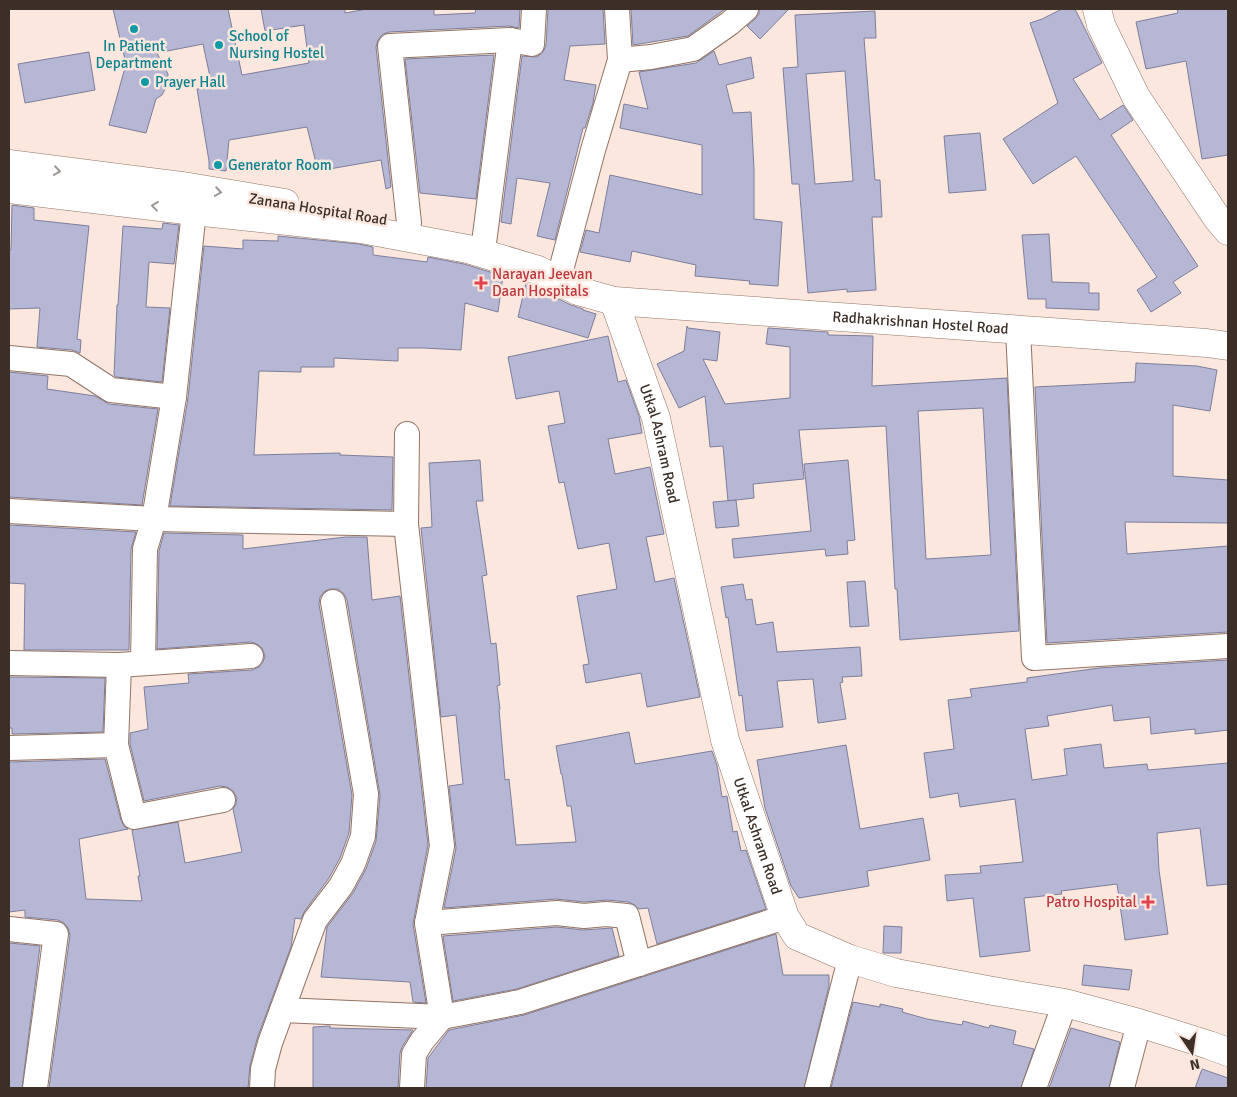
<svg xmlns="http://www.w3.org/2000/svg" width="1237" height="1097" font-family="Signika,sans-serif">
  <rect width="100%" height="100%" fill="#fbe7dd"/>
  <g fill="#b6b7d5" stroke="#7e7e9b" fill-rule="evenodd">
    <polygon points="113,9 228,9 242,75 309,63 304,25 265,31 261,9 345,9 345,13 367,9 434,9 434,15 475,13 476,9 520,9 519,28 509,26 389,32 383,34 378,40 376,47 391,187 386,189 381,160 318,171 307,127 229,140 226,171 209,169 209,161 197,89 212,86 203,44 157,53 168,74 167,85 162,95 156,99 146,133 109,125 126,64"/>
    <polygon points="548,9 603,9 605,44 570,46 564,80 596,85 593,103 585,128 583,128 555,240 537,236 550,183 517,178 511,224 501,222 522,56 537,57 543,52 546,45"/>
    <polygon points="631,9 725,9 688,36 633,45"/>
    <polygon points="759,9 789,9 760,39 747,26 755,19 759,14"/>
    <polygon points="1062,9 1075,9 1102,63 1073,79 1100,120 1123,105 1133,120 1111,135 1198,266 1173,282 1181,293 1151,312 1137,290 1157,277 1076,156 1033,184 1003,139 1058,103 1030,23 1042,19"/>
    <polygon points="1177,9 1228,9 1228,155 1202,159 1186,61 1146,69 1136,22 1178,13"/>
    <path d="M 875,11 L 876,38 L 864,38 L 875,180 L 880,180 L 882,217 L 872,217 L 876,290 L 847,292 L 847,289 L 808,293 L 799,184 L 792,184 L 783,68 L 798,67 L 795,15 ZM 845,71 L 853,181 L 815,184 L 806,74 Z"/>
    <polygon points="714,51 719,65 751,57 754,78 726,85 733,113 751,112 754,169 754,219 782,222 778,286 749,284 750,281 695,276 696,265 632,251 630,262 580,252 586,230 599,233 610,175 702,195 702,145 620,128 624,104 648,109 639,72 696,63"/>
    <polygon points="89,52 95,90 25,103 18,64"/>
    <polygon points="494,55 476,199 420,193 405,59"/>
    <polygon points="980,133 986,190 949,193 944,136"/>
    <polygon points="12,205 34,208 34,220 89,226 77,339 81,340 80,353 72,350 37,347 40,308 9,309 9,250 11,250"/>
    <polygon points="163,223 179,225 174,264 149,262 146,307 170,308 162,382 116,377 114,375 117,305 118,305 123,226 162,229"/>
    <polygon points="1049,234 1052,282 1089,283 1089,293 1099,293 1099,310 1046,308 1046,299 1028,299 1022,235"/>
    <polygon points="278,236 359,244 373,247 373,255 427,262 428,257 464,264 503,276 498,312 465,303 461,350 423,348 398,348 398,361 334,358 334,367 301,367 301,372 259,371 254,455 340,453 340,455 393,457 392,510 170,506 188,398 204,246 243,249 243,240 278,241"/>
    <polygon points="526,283 571,305 583,309 583,310 596,314 588,338 518,317"/>
    <path d="M 687,326 L 688,328 L 720,332 L 717,361 L 703,359 L 725,404 L 790,398 L 790,347 L 766,344 L 768,328 L 828,332 L 828,335 L 873,336 L 872,386 L 1007,378 L 1019,631 L 900,640 L 897,589 L 895,589 L 886,426 L 799,430 L 804,479 L 753,484 L 754,498 L 728,501 L 723,446 L 710,447 L 705,396 L 679,408 L 657,364 L 684,351 ZM 983,408 L 991,555 L 926,559 L 918,411 Z"/>
    <polygon points="608,336 618,382 626,380 639,416 642,433 608,439 615,474 650,467 664,534 646,537 655,582 674,578 700,697 647,707 641,673 586,683 583,665 589,664 577,596 617,589 609,543 578,549 564,482 559,483 548,426 565,423 559,391 516,399 508,357"/>
    <polygon points="1136,363 1197,366 1217,370 1210,411 1173,405 1173,476 1228,480 1228,523 1125,522 1127,554 1228,546 1228,632 1047,643 1035,387 1135,382"/>
    <polygon points="9,372 48,376 47,389 95,396 109,404 158,409 142,505 9,497"/>
    <polygon points="480,460 483,501 476,501 487,575 482,576 491,644 496,643 498,662 500,685 497,686 500,709 499,709 505,780 509,779 516,845 576,842 571,806 567,806 562,774 561,774 556,746 629,732 635,764 712,751 717,765 722,797 727,796 733,832 737,831 741,851 746,850 766,909 657,944 648,908 638,909 635,905 628,902 607,900 584,902 556,899 444,908 456,848 449,786 463,784 456,715 441,717 421,528 432,527 429,463"/>
    <polygon points="848,460 855,540 847,541 848,554 826,556 825,549 734,558 732,539 811,531 804,464"/>
    <polygon points="736,500 739,526 716,528 713,502"/>
    <polygon points="9,525 136,532 131,549 129,650 24,650 25,584 9,583"/>
    <polygon points="164,533 243,535 243,549 346,537 367,537 372,600 400,596 428,845 413,924 426,1003 413,1002 410,982 321,977 327,927 353,893 366,869 376,841 380,795 347,600 344,594 338,589 330,589 325,591 320,597 319,604 352,795 349,833 340,858 329,878 304,912 301,919 295,918 291,947 257,1039 250,1066 248,1088 49,1088 70,935 68,928 64,923 58,920 25,917 25,910 9,912 9,762 105,759 121,820 124,826 128,829 79,839 86,899 142,901 138,876 140,876 132,830 178,822 185,863 242,852 233,809 236,804 237,798 233,791 227,787 220,786 144,801 130,744 130,733 148,729 144,687 189,683 188,674 252,670 259,667 263,662 265,656 262,648 257,644 251,642 157,649 159,551"/>
    <polygon points="865,581 869,626 850,627 847,582"/>
    <polygon points="743,584 746,600 752,599 756,625 773,622 777,652 860,647 862,676 842,677 843,682 840,683 846,719 818,723 813,679 777,681 783,727 746,731 742,695 739,696 728,617 726,618 721,587"/>
    <polygon points="1228,660 1228,730 1195,734 1195,729 1151,734 1150,717 1114,721 1112,705 1047,716 1049,726 1025,729 1032,780 1067,775 1064,749 1101,744 1104,768 1147,764 1148,770 1228,763 1228,884 1207,886 1200,828 1157,833 1159,870 1168,934 1125,940 1117,884 1061,891 1062,894 1024,898 1030,951 980,957 973,898 947,901 945,875 981,873 980,866 1023,862 1015,799 960,807 958,793 930,798 924,753 954,749 948,700 972,697 970,689 1027,682 1027,678 1099,668"/>
    <polygon points="9,677 105,678 103,732 12,734 12,728 9,728"/>
    <polygon points="846,745 860,829 923,818 930,860 867,871 869,886 799,898 791,886 765,808 757,760"/>
    <polygon points="884,926 902,927 901,953 883,953"/>
    <polygon points="557,927 583,930 612,928 619,956 517,989 453,1001 443,936"/>
    <polygon points="776,934 783,975 829,975 829,986 804,1088 426,1088 428,1058 449,1030 524,1015"/>
    <polygon points="9,943 40,946 22,1088 9,1088"/>
    <polygon points="1084,965 1132,970 1129,990 1082,985"/>
    <polygon points="853,1002 880,1007 880,1004 903,1009 902,1012 927,1019 962,1025 963,1021 989,1028 990,1025 1016,1031 1013,1044 1034,1049 1021,1088 831,1088"/>
    <polygon points="330,1026 330,1028 413,1030 402,1047 400,1053 398,1088 313,1088 313,1027"/>
    <polygon points="1071,1028 1120,1042 1109,1088 1049,1088"/>
    <polygon points="1202,1069 1228,1078 1228,1088 1195,1088"/>
  </g>
  <g fill="none" stroke-linecap="round" stroke-linejoin="round">
    <defs>
      <g id="minor">
        <polyline points="620,60 651,57 693,49 730,23 746,9"/>
        <polyline points="409,223 390,46 510,40 532,44 534,9"/>
        <polyline points="484,243 510,40"/>
        <polyline points="561,270 593,150 620,60 617,9"/>
        <polyline points="1018,330 1034,658 1228,646"/>
        <polyline points="9,358 71,364 111,390 174,397"/>
        <polyline points="9,511 154,519 406,524"/>
        <polyline points="9,663 119,665 251,656"/>
        <polyline points="143,663 145,549 154,519 174,397 194,211"/>
        <polyline points="119,665 116,745 134,817 223,800"/>
        <polyline points="9,748 116,745"/>
        <polyline points="427,923 557,913 584,916 606,914 627,916 639,964"/>
        <polyline points="9,929 56,934 35,1088"/>
        <polyline points="282,1010 442,1017 427,923 442,846 406,524 407,434"/>
        <polyline points="262,1088 263,1069 270,1043 315,920 341,886 353,864 363,836 366,794 333,602"/>
        <polyline points="412,1088 414,1054 422,1041 442,1017 520,1002 785,917"/>
        <polyline points="817,1088 850,959"/>
        <polyline points="1034,1088 1065,1003"/>
        <polyline points="1122,1088 1139,1023"/>
      </g>
      <g id="major">
        <polyline points="1097,9 1101,25 1136,97 1217,218 1228,231"/>
        <polyline points="9,164 189,187 285,203"/>
        <path id="s1" d="M 9,189 L 194,211 L 361,229 L 468,249 L 538,270 L 578,291 L 614,301 L 1207,343 L 1228,346"/>
        <path id="s2" d="M 614,301 L 656,418 L 725,740 L 785,917 L 797,936 L 850,959 L 896,973 L 993,991 L 1065,1003 L 1139,1023 L 1209,1045 L 1228,1052"/>
      </g>
    </defs>
    <use href="#minor" stroke="#917465" stroke-width="26"/>
    <use href="#major" stroke="#917465" stroke-width="29"/>
    <use href="#minor" stroke="#fff" stroke-width="24"/>
    <use href="#major" stroke="#fff" stroke-width="28"/>
  </g>
  <defs><path id="oneway-chevron" d="M-2-3.5L2.5 0L-2 3.5" fill="none" stroke-width="1.6" stroke-linecap="round" stroke-linejoin="round" transform="scale(1.25)"/></defs>
  <g stroke="#9d9794">
    <use href="#oneway-chevron" transform="translate(57 171) rotate(8)"/>
    <use href="#oneway-chevron" transform="translate(218 192) rotate(9)"/>
    <use href="#oneway-chevron" transform="translate(155 206) rotate(-173)"/>
  </g>
  <g fill="#0f9aa8" stroke="#fbe7dd" stroke-width="2">
    <circle cx="134" cy="29" r="5"/>
    <circle cx="219" cy="45" r="5"/>
    <circle cx="145" cy="82" r="5"/>
    <circle cx="218" cy="165" r="5"/>
  </g>
  <g fill="#e0444e" stroke="#fbe7dd" stroke-width="2">
    <path d="M478.5 275.5h5v5h5v5h-5v5h-5v-5h-5v-5h5z"/>
    <path d="M1145.5 894.5h5v5h5v5h-5v5h-5v-5h-5v-5h5z"/>
  </g>
  <g text-anchor="middle" dominant-baseline="central" stroke-width="5" stroke-linejoin="round" paint-order="stroke">
    <g font-size="15" fill="#0d838f" stroke="#fbe7dd" text-anchor="start">
      <text x="229" y="36">School of<tspan x="229" dy="17">Nursing Hostel</tspan></text>
      <text x="134" y="46" text-anchor="middle">In Patient<tspan x="134" dy="17">Department</tspan></text>
      <text x="155" y="82">Prayer Hall</text>
      <text x="228" y="165">Generator Room</text>
    </g>
    <g font-size="15" fill="#3b2f28" stroke="#fbe7dd">
      <text transform="translate(318 209) rotate(9)">Zanana Hospital Road</text>
      <text stroke="none"><textPath href="#s1" startOffset="926">Radhakrishnan Hostel Road</textPath></text>
      <text stroke="none"><textPath href="#s2" startOffset="150">Utkal Ashram Road</textPath></text>
      <text stroke="none"><textPath href="#s2" startOffset="555">Utkal Ashram Road</textPath></text>
    </g>
    <g font-size="15" fill="#be3a42" stroke="#fbe7dd" text-anchor="start">
      <text x="492" y="274">Narayan Jeevan<tspan x="492" dy="17">Daan Hospitals</tspan></text>
      <text x="1137" y="902" text-anchor="end">Patro Hospital</text>
    </g>
  </g>
  <rect width="1237" height="1097" fill="none" stroke="#3b2f28" stroke-width="20"/>
  <g transform="translate(1192 1052) rotate(167)" stroke="#fbe7dd" stroke-width="4" paint-order="stroke">
  <path d="M0-4L9 19L0 12L-9 19Z" fill="#3b2f28"/>
  <text y="-8" font-size="14" font-weight="bold" text-anchor="middle" fill="#3b2f28">N</text>
  </g>
</svg>
